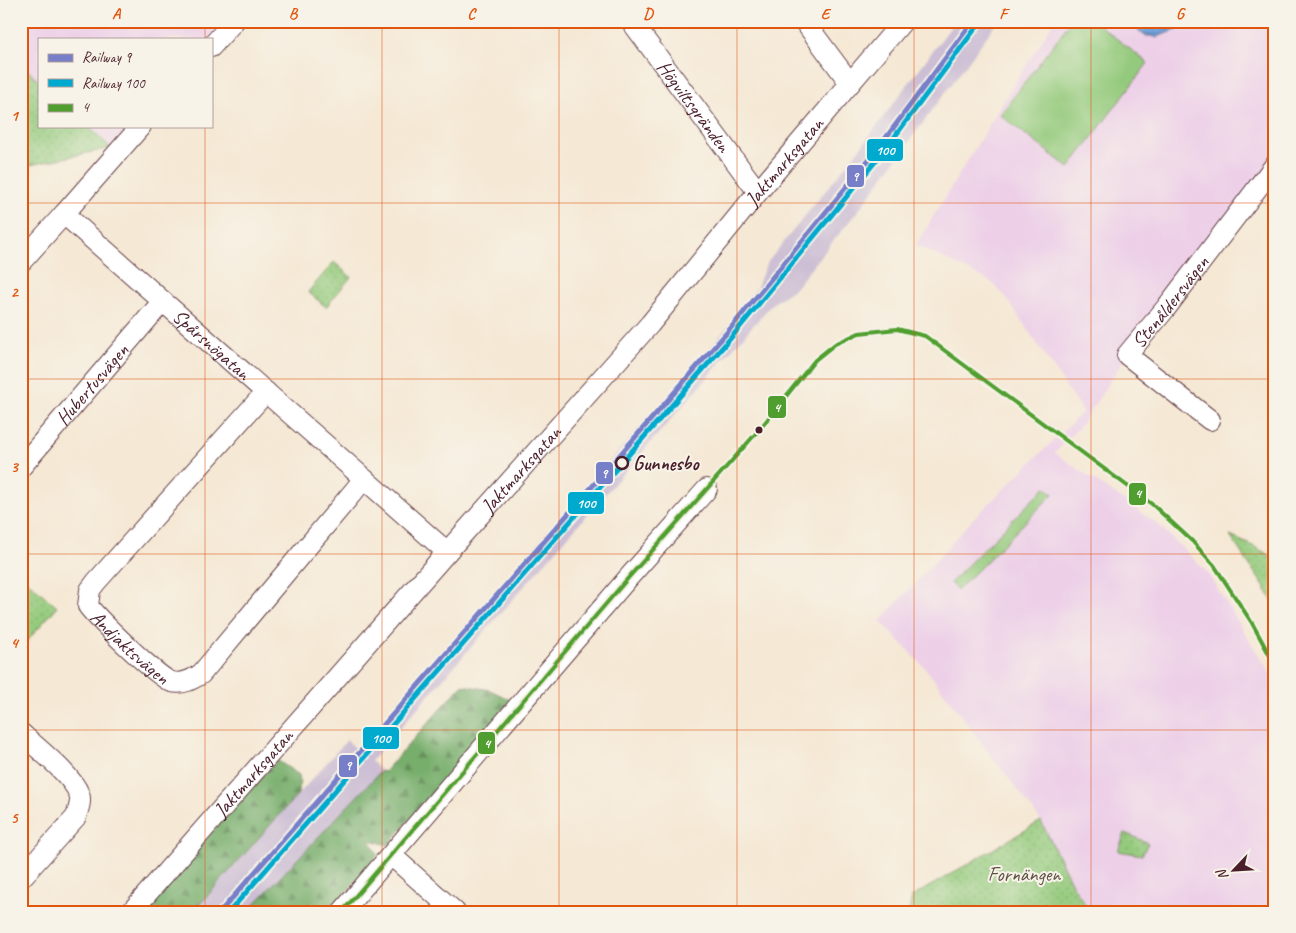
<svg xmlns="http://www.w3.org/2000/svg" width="1296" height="933" font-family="Caveat,sans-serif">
  <defs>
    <pattern id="green-dots" width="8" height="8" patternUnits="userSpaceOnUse" patternTransform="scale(1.25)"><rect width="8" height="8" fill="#94ca7d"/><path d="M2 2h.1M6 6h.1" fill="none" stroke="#81ad6c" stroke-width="1.8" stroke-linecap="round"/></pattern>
    <pattern id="forest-firs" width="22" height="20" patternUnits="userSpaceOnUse" patternTransform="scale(1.25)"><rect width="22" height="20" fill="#77ae6c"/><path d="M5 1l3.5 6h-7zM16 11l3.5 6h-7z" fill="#648d59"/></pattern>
    <pattern id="water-rules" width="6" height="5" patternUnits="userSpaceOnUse" patternTransform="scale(1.25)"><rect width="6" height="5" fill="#6fa2da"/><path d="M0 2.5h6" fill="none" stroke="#5d83b1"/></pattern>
  </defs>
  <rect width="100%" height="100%" fill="#f7f3e8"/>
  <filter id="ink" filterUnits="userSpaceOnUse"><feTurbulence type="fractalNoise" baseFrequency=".02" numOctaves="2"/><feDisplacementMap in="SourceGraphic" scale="10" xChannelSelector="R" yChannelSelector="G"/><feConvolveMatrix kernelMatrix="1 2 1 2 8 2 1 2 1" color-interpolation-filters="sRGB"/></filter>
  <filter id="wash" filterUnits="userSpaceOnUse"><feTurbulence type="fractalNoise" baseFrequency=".0096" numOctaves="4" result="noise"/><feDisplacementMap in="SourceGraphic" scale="20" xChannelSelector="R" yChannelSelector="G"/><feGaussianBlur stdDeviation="1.12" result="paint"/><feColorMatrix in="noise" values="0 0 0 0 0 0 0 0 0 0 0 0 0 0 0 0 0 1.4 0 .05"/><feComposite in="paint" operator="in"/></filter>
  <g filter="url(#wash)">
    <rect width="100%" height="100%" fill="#f5e8d4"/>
    <g fill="#edd0e8">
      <polygon points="21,21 223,21 208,39 39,39 39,81 21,64"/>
      <polygon points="1054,21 1275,21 1275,165 1127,355 1081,425 1055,453 1159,525 1207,572 1275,681 1275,912 1090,912 1072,884 1041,821 926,669 880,621 936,561 969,523 1083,412 1005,296 992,283 980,276 916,245 997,112"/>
      <polygon points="88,126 130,126 111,148"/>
    </g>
    <polygon fill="#ccbed4" points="955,21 998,21 861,207 795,288 772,304 371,761 381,771 247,912 193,912 347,740 357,750 728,327 757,287 766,264 861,147"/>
    <g fill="url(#green-dots)" stroke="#6f7454">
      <polygon points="21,64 39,81 39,126 88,126 111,148 21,167"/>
      <polygon points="334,262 351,277 326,307 308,292"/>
      <polygon points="1230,536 1253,546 1275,558 1275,605 1263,585"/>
      <polygon points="21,575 57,607 21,648"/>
      <polygon points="1041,821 1072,884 1090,912 909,912 912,897 920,892"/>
      <polygon points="1125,833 1148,843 1142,855 1118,851"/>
    </g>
    <g fill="url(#forest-firs)" stroke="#60664c">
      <polygon points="462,685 490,690 511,700 388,845 370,840 378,855 329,912 247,912 381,771 384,772"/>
      <polygon points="277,760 299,775 300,783 298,794 193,912 140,912"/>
    </g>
    <g fill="#94ca7d" stroke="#6f7454">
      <polygon points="1071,21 1094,21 1148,63 1069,168 1000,115"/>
      <polygon points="1045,487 1053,494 958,590 950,583"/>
    </g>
    <polygon fill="url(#water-rules)" stroke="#5c6082" points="1142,21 1175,21 1178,26 1177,30 1162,35 1157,38 1152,36 1145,36 1138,30 1139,26"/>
  </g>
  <g filter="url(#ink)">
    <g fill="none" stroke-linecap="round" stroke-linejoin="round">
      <defs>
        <g id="minor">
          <path id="s1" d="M 631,21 L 758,192"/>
          <polyline points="804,21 850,83"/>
          <polyline points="211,47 234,21"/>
          <path id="s2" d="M 141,126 L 64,214 L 447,552"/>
          <polyline points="21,262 64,214"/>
          <path id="s3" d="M 266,392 L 96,582 L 90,590 L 88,606 C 98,619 159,679 172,682 C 183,685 193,679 201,674 L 364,479"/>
          <path id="s4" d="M 1210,420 L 1127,355 L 1166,308 L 1275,165"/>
          <path id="s5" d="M 21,467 L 163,301"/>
          <path d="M 21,733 C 37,748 72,775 79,794 C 82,801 78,810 76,817 L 21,878"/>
          <polyline points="391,855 455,912"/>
          <path id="s6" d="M 131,912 L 447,552 L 650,324 L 758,192 L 903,21"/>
          <polyline points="342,912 629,577 707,489"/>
        </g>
      </defs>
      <use href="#minor" stroke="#643d44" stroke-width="22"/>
      <use href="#minor" stroke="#fff" stroke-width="20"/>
      <defs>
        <polyline id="bus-1" points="342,912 629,577 759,430 815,360 835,344 859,333 897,329 925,336 1153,505 1192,541 1214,565 1252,623 1275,665"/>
      </defs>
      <use href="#bus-1" stroke="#f7f3e8" stroke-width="8"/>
      <use href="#bus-1" stroke="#509e2f" stroke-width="4"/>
      <defs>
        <polyline id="rail-1" points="220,912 730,329 879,147 973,21"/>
        <polyline id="rail-2" points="229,912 735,333 884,151 978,25"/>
      </defs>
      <use href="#rail-1" stroke="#f7f3e8" stroke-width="9"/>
      <use href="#rail-2" stroke="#f7f3e8" stroke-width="9"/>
      <use href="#rail-1" stroke="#767fc8" stroke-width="5"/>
      <use href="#rail-2" stroke="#00a9ce" stroke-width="5"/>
    </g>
  </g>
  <path fill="none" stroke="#e0560e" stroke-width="1" stroke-opacity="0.55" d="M 205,21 L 205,39M 382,21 L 382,912M 559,21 L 559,912M 737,21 L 737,912M 914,21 L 914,912M 1091,21 L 1091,912M 205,126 L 205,912M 21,203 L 1275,203M 21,379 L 1275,379M 21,554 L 1275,554M 21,730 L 1275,730"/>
  <circle fill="#4a1f2b" stroke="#f7f3e8" stroke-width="2" cx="759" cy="430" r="4.5"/>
  <circle fill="#f7f3e8" stroke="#4a1f2b" stroke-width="2.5" cx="622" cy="463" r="6"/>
  <g text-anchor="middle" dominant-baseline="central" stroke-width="4" stroke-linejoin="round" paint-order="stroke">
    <g font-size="20" fill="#4a1f2b" stroke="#f7f3e8">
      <text stroke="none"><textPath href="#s1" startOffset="106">Högviltsgränden</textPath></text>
      <text stroke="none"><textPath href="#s6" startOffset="995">Jaktmarksgatan</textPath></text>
      <text stroke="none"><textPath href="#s4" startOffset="174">Stenåldersvägen</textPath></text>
      <text stroke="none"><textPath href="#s2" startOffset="314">Spårsnögatan</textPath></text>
      <text stroke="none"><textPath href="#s5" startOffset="109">Hubertusvägen</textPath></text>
      <text stroke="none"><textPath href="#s6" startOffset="590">Jaktmarksgatan</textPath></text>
      <text stroke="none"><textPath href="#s3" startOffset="340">Andjaktsvägen</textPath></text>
      <text stroke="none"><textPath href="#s6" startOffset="185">Jaktmarksgatan</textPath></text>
    </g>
    <g font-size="20" font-weight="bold" fill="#4a1f2b" stroke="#f7f3e8" text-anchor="start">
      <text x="633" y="463">Gunnesbo</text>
    </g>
    <g font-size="20" fill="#605244" stroke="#f7f3e8">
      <text x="1024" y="874">Fornängen</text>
    </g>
  </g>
  <g stroke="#f7f3e8" stroke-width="2">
    <rect x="866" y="138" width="38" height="24" rx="5" fill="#00a9ce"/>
    <rect x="846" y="164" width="19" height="24" rx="5" fill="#767fc8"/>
    <rect x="767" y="395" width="20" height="24" rx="5" fill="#509e2f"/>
    <rect x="595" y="461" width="19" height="24" rx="5" fill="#767fc8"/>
    <rect x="1128" y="482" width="19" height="24" rx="5" fill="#509e2f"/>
    <rect x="567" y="491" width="38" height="24" rx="5" fill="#00a9ce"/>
    <rect x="362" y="726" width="38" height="24" rx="5" fill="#00a9ce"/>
    <rect x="477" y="731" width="19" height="24" rx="5" fill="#509e2f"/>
    <rect x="338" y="754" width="20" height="24" rx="5" fill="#767fc8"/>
  </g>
  <g font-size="14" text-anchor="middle" font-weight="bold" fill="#fff">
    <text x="885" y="155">100</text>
    <text x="855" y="181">9</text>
    <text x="777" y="412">4</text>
    <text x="604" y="478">9</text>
    <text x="1138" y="498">4</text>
    <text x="586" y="508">100</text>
    <text x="381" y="743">100</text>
    <text x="487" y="748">4</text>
    <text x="348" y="770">9</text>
  </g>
  <rect width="1296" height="933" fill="none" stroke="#f7f3e8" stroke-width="55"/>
  <rect x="38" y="38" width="175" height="90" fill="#f7f3e8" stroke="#b29e9c"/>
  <rect x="48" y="54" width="25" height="8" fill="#767fc8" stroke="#b29e9c"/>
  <text x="82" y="62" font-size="15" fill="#4a1f2b">Railway 9</text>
  <rect x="48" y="79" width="25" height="8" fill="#00a9ce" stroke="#b29e9c"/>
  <text x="82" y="88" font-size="15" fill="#4a1f2b">Railway 100</text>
  <rect x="48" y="104" width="25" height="8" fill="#509e2f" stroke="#b29e9c"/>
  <text x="82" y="112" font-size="15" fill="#4a1f2b">4</text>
  <g transform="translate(1234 870) rotate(245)" stroke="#f7f3e8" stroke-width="4" paint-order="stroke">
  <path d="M0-4L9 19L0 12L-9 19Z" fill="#4a1f2b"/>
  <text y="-8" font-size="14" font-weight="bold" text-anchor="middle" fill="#4a1f2b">N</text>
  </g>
  <rect x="28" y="28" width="1240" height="878" fill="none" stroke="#e0560e" stroke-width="2"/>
  <g font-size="16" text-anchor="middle" font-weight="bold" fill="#e0560e">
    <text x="116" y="19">A</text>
    <text x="293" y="19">B</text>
    <text x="471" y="19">C</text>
    <text x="648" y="19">D</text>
    <text x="825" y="19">E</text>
    <text x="1003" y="19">F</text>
    <text x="1180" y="19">G</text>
    <text x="14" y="121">1</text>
    <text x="14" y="297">2</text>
    <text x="14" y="472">3</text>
    <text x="14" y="648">4</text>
    <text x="14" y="823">5</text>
  </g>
</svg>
